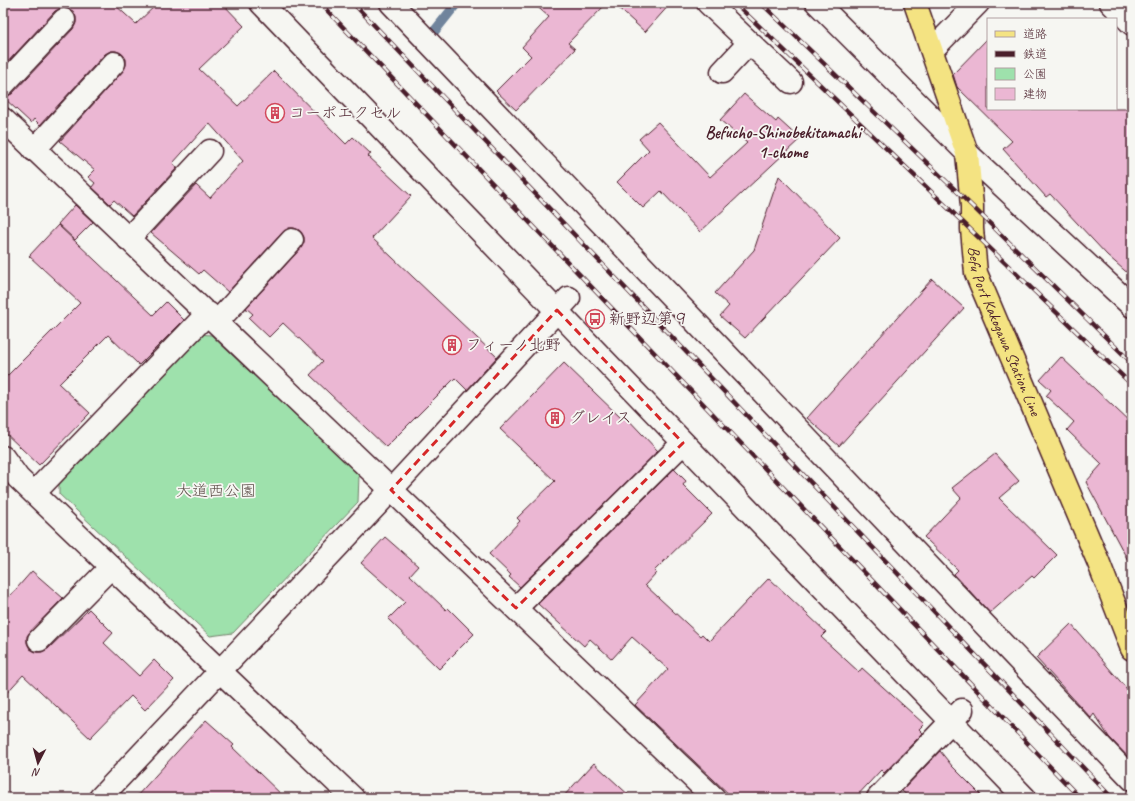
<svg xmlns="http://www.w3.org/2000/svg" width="1135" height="801" font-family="Caveat,'Klee One',sans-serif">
  <rect width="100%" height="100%" fill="#f6f6f2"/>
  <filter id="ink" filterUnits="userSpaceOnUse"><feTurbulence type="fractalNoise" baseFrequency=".025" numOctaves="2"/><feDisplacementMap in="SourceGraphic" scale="8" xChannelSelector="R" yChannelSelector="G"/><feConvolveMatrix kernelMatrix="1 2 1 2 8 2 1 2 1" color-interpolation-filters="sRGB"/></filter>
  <g filter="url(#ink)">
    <polygon fill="#9ee1ac" stroke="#74806c" points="197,334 211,335 359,475 358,502 233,633 210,636 59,494 59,477"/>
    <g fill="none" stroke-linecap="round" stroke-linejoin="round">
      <polyline stroke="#6f849c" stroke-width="10" points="433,33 457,3"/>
    </g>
    <g fill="#ebb7d3" stroke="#4a1f2b">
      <polygon points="3,3 113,3 136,24 158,3 222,3 244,26 199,69 238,106 274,71 346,144 353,137 371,154 368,156 411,196 372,238 497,357 467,390 455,378 386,447 310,375 323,361 283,323 269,337 249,318 253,314 246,308 301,248 304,242 304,237 300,231 294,228 289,228 283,232 228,292 203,270 199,274 151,233 196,185 210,198 243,161 209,123 173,163 177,168 132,216 114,200 110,204 92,187 95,183 88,177 95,170 60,141 123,71 126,65 126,59 122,54 116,51 111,51 105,54 40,125 34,119 31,123 3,97 12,94 73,29 76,23 76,17 73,11 67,8 61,8 55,11 3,67"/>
      <polygon points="533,3 607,3 568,43 575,49 516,110 496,91 531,56 522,47 549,17"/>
      <polygon points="613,3 671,3 645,32"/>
      <polygon points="988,38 988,109 1132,109 1132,277 1107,255 1050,194 1046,197 1003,149 1012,141 957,87 953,74"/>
      <polygon points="744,94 776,122 778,119 800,139 700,232 661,191 643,208 617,182 649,150 639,139 658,122 710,177 747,143 720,120"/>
      <polygon points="779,176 840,238 745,338 720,316 729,306 715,293 754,250"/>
      <polygon points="75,205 93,222 75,240 58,224"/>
      <polygon points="58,225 153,315 166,302 184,320 139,365 108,335 59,384 90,413 39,465 3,431 3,380 80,303 29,256"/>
      <polygon points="932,279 964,308 839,446 807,418"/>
      <polygon points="1061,357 1132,424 1132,568 1086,482 1102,464 1067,430 1074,422 1046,396 1051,390 1040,380"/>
      <polygon points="564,363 622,419 625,416 658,451 520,587 509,577 511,575 489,554 520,521 517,518 555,481 500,429"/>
      <polygon points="995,454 1019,481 999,498 1057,555 1034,578 1032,576 990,613 954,574 958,570 924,537 961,498 952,488"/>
      <polygon points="674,469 686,481 683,485 712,514 654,571 656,573 645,585 700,636 702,634 709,641 769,578 826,632 821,637 859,672 862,668 924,724 919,729 923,733 884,773 881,770 855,798 733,798 635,705 668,669 632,637 612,659 590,639 584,646 538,604"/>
      <polygon points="385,537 418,566 410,575 446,610 448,608 474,634 439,669 388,619 405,602 361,563"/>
      <polygon points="32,571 63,598 30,632 27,636 27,643 30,649 36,652 42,652 48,649 89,609 113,633 104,643 139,676 154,660 174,680 145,710 131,696 90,738 23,675 3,697 3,604"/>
      <polygon points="1071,624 1132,695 1132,761 1109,737 1094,714 1091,718 1036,658"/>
      <polygon points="206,720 234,745 232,747 285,798 135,798"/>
      <polygon points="940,751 952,766 984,798 910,798 902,791"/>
      <polygon points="594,763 632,798 562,798"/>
    </g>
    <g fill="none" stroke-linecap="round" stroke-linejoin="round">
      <defs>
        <g id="minor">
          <polyline points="261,3 1025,798"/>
          <polyline points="391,3 1132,779"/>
          <polyline points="708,3 791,82"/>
          <polyline points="817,3 967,153 1132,306"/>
          <polyline points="1111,3 1132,24"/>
          <polyline points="932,50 978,3"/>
          <polyline points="722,72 749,43"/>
          <polyline points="3,85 64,20"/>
          <polyline points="3,119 714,798"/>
          <polyline points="34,150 114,63"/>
          <polyline points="128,239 210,151"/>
          <polyline points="217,322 292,240"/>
          <polyline points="3,457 18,478 353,798"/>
          <polyline points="34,493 208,313"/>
          <polyline points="516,608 683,443"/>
          <polyline points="39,640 111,567"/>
          <polyline points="100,798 391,490 569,298"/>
          <polyline points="878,798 962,710"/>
        </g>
        <g id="major">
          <path id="s1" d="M 915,3 L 967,153 L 972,206 L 972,229 L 976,273 L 1098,561 L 1132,649"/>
        </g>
      </defs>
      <use href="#minor" stroke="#4a1f2b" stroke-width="25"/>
      <use href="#major" stroke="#4a1f2b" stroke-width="25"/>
      <use href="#minor" stroke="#f6f6f2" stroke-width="22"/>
      <use href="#major" stroke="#f4e382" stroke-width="22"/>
      <defs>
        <g id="rail">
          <polyline points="320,3 1080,798"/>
          <polyline points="353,3 1112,798"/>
          <polyline points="735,3 1132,385"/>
          <polyline points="761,3 972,206 1132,363"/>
        </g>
      </defs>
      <use href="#rail" stroke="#4a1f2b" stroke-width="4.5"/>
      <use href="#rail" stroke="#f6f6f2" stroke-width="3" stroke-dasharray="9" stroke-linecap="butt"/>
    </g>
  </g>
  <path fill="none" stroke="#d62828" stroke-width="3" stroke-dasharray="8 5" stroke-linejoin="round" d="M 557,310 L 683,443 L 516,608 L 391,490 Z"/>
  <defs>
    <symbol id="building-ring" viewBox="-11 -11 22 22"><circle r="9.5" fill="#f6f6f2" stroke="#d1495b" stroke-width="1.5"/><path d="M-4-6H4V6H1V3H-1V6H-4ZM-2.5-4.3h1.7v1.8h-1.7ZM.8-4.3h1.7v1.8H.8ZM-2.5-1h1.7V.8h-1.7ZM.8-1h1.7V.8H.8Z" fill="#d1495b"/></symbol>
    <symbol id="bus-ring" viewBox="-11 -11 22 22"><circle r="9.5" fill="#f6f6f2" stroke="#d1495b" stroke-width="1.5"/><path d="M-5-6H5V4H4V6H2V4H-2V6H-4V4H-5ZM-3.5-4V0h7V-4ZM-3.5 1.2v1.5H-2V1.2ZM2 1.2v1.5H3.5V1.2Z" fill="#d1495b"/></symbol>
  </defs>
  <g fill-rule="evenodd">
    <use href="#building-ring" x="264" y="102" width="22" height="22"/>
    <use href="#bus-ring" x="584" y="308" width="22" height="22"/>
    <use href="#building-ring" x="441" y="334" width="22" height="22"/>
    <use href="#building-ring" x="544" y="407" width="22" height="22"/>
  </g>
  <g text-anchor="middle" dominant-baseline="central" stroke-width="3.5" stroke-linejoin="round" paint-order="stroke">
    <g font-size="16" fill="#4a1f2b" stroke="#f6f6f2" text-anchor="start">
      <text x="289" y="113">コーポエクセル</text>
      <text x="609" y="319">新野辺第９</text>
      <text x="466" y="345">フィーノ北野</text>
      <text x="569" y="418">グレイス</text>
    </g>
    <g font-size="16" fill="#4a1f2b" stroke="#f6f6f2">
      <text stroke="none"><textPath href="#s1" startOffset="343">Befu Port Kakogawa Station Line</textPath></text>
    </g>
    <g font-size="16" fill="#5f504b" stroke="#f6f6f2">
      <text x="216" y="491">大道西公園</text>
    </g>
    <g font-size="17" font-weight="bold" fill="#4a1f2b" stroke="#f6f6f2">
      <text x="783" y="132">Befucho-Shinobekitamachi<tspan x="783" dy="20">1-chome</tspan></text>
    </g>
  </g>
  <rect width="1135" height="801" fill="none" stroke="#f6f6f2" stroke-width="16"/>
  <rect x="8" y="8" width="1119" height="785" fill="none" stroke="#4a1f2b" stroke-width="1.5" filter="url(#ink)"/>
  <rect x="987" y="18" width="130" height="92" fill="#f6f6f2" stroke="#b1a0a2"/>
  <rect x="995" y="31" width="20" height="6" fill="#f4e382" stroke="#b1a0a2"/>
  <text x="1023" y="38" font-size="12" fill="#4a1f2b">道路</text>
  <rect x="995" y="51" width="20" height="6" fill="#4a1f2b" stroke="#b1a0a2"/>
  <text x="1023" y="58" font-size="12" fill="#4a1f2b">鉄道</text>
  <rect x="995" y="68" width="20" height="12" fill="#9ee1ac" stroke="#b1a0a2"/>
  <text x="1023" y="78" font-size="12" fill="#4a1f2b">公園</text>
  <rect x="995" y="88" width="20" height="12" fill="#ebb7d3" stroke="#b1a0a2"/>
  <text x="1023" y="98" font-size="12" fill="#4a1f2b">建物</text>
  <g transform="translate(38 763) rotate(186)" stroke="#f6f6f2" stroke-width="3" paint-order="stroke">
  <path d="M0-3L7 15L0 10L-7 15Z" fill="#4a1f2b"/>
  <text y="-6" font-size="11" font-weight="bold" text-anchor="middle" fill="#4a1f2b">N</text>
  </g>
</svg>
